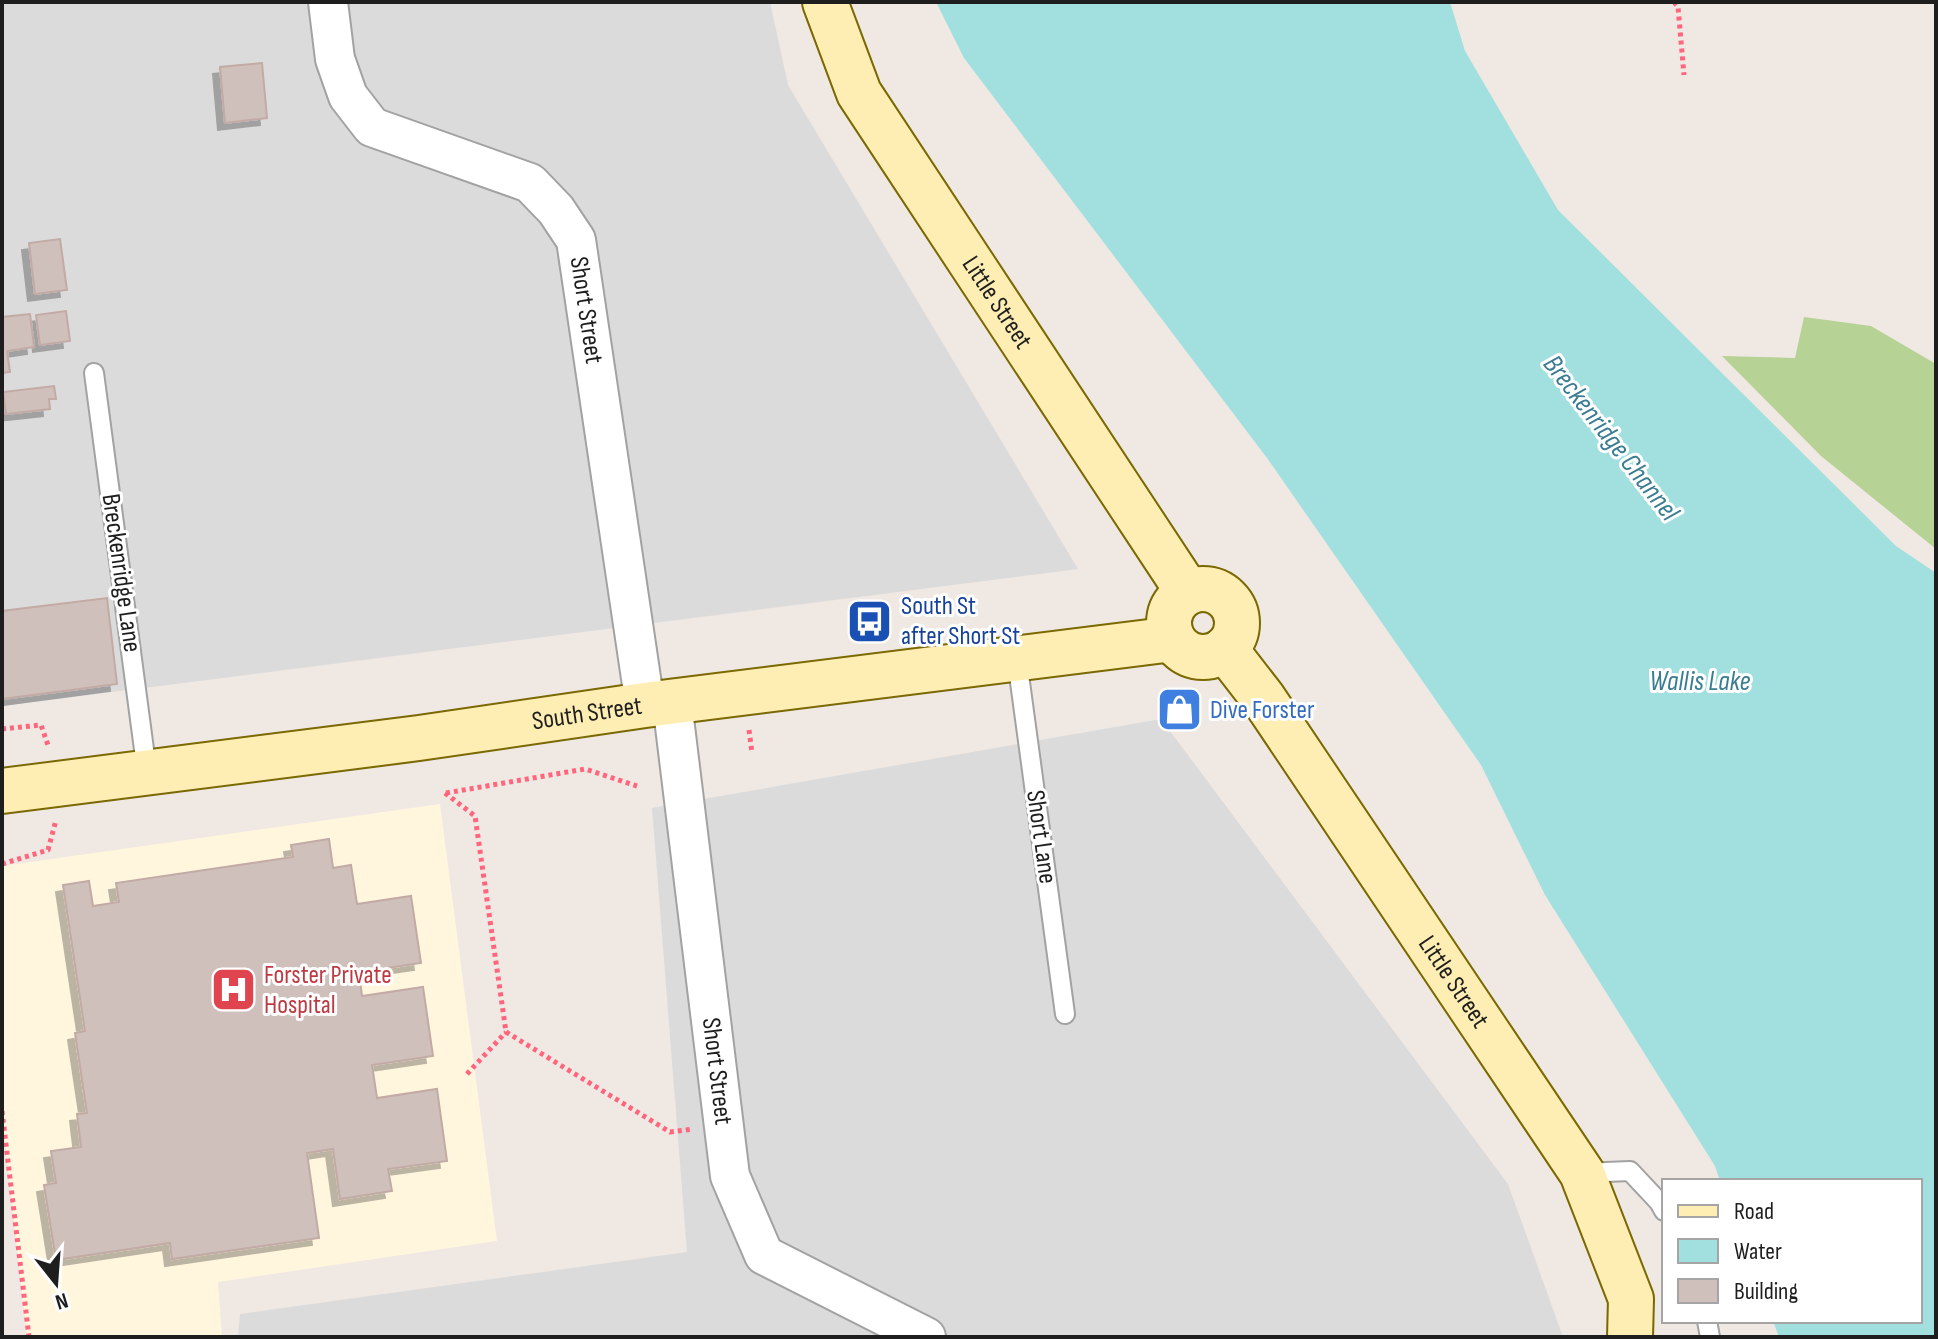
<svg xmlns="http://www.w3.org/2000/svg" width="1938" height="1339" font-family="'Sofia Sans Condensed',sans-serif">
  <defs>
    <filter id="shadow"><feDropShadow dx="-7" dy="7" stdDeviation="0" flood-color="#0004"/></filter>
  </defs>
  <rect width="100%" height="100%" fill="#f0e8e3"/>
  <g fill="#dcdbdb">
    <polygon points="2,2 770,2 788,85 1078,569 2,706"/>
    <polygon points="1161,719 1508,1184 1563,1337 238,1337 240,1314 687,1252 652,808"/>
  </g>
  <polygon fill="#fff6dd" points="440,804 497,1241 218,1282 222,1337 27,1337 2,1114 2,866"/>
  <polygon fill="#b6d295" points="1804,317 1871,326 1936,364 1936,549 1821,456 1722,356 1795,358"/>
  <polygon fill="#a1e0de" points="936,2 1450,2 1465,51 1558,210 1896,546 1936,573 1936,1337 1779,1337 1773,1321 1920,1321 1920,1181 1720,1181 1715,1166 1545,895 1481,765 1267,458 964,58"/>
  <g fill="#d0c0bc" stroke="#c2aaa5" stroke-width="2" filter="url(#shadow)">
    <polygon points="262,63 267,118 225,123 220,67"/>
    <polygon points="60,239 67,290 35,294 29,243"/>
    <polygon points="66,311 70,341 40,345 36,315"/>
    <polygon points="30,314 34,347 7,351 10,372 2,373 2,317"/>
    <polygon points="54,386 56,399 49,399 50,409 6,414 3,392"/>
    <polygon points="107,598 117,684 2,699 2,611"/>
    <polygon points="329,839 333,868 351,865 357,904 411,896 421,963 359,972 362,996 423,987 433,1056 372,1065 377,1098 437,1089 447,1161 388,1169 392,1191 340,1199 333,1149 307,1153 319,1238 172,1259 170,1243 56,1260 44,1185 56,1183 51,1151 81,1147 77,1114 87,1113 75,1033 85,1031 63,885 89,881 93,906 119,902 116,883 293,857 291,845"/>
  </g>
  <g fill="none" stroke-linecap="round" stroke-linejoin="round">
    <defs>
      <g id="lane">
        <polyline points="94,373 147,772"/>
        <polyline points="1017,660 1065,1014"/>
        <polyline points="1582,1173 1630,1171 1659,1202 1664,1211"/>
        <polyline points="1707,1321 1710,1337"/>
      </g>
      <g id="street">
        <path id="s1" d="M 328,2 L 335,59 L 348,96 L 372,127 L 530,183 L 556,210 L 576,240 L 645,705"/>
        <path id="s2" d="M 672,702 L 730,1176 L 764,1255 L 926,1337"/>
      </g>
      <g id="secondary">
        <path id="s3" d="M 825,2 L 859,93 L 1188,592"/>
        <circle cx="1203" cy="623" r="34"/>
        <path id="s4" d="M 1225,649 L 1263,698 L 1582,1173 L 1631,1299 L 1630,1337"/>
        <path id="s5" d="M 2,791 L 419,738 L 645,705 L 1173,639"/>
      </g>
    </defs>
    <use href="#lane" stroke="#a2a2a2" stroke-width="22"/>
    <use href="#street" stroke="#a2a2a2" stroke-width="42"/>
    <use href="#secondary" stroke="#7a6800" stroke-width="48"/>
    <g stroke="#ff657c" stroke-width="5" stroke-dasharray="4 4" stroke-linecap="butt">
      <polyline points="1674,2 1678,7 1684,75"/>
      <polyline points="2,729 41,725 49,748"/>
      <polyline points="749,730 752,753"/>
      <polyline points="445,793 475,816 506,1032 670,1132 693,1129"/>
      <polyline points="446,793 585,769 637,786"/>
      <polyline points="2,864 48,850 56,820"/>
      <polyline points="467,1074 506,1032"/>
      <polyline points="2,1111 29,1337"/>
    </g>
    <use href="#lane" stroke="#fff" stroke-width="18"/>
    <use href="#street" stroke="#fff" stroke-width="38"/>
    <use href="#secondary" stroke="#feeeb3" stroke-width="44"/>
  </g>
  <defs>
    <symbol id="bus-square" viewBox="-11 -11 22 22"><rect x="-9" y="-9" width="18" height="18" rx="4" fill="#1a4fb4" stroke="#fff"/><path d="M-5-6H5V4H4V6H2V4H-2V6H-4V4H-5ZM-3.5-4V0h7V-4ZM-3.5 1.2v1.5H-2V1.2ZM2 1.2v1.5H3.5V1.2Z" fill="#fff"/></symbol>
    <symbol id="shop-square" viewBox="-11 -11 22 22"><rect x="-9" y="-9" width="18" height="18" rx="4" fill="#3f7fe0" stroke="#fff"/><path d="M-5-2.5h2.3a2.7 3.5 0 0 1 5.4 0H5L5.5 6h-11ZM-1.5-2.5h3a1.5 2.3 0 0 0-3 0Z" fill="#fff"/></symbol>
    <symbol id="hospital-square" viewBox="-11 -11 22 22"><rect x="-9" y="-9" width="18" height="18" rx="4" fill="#e0444e" stroke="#fff"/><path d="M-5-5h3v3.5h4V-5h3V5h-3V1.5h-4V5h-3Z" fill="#fff"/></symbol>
  </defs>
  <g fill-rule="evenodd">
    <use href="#bus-square" x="844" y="596" width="51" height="51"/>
    <use href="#shop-square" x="1154" y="684" width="51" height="51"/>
    <use href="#hospital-square" x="208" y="964" width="51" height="51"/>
  </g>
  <g text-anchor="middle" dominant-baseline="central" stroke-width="6" stroke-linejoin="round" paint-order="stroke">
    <g font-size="26" fill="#1e1e1e" stroke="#fff">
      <text stroke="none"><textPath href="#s3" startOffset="348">Little Street</textPath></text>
      <text stroke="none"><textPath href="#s1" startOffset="448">Short Street</textPath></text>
      <text transform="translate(121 573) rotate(82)">Breckenridge Lane</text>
      <text stroke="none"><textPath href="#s5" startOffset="590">South Street</textPath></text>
      <text transform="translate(1041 837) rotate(82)">Short Lane</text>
      <text stroke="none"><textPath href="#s4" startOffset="404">Little Street</textPath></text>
      <text stroke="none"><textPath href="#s2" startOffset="372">Short Street</textPath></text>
    </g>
    <g font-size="26" fill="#164399" stroke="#fff" text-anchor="start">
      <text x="901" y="606">South St<tspan x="901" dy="30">after Short St</tspan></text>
    </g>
    <g font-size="26" fill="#366cbe" stroke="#fff" text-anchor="start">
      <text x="1210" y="710">Dive Forster</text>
    </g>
    <g font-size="26" fill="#be3a42" stroke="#fff" text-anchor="start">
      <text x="264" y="975">Forster Private<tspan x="264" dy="30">Hospital</tspan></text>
    </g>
    <g font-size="28" font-style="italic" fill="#3a7d93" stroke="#fff">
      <text transform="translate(1611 438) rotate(52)">Breckenridge Channel</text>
      <text x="1700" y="681">Wallis Lake</text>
    </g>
  </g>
  <rect width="1938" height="1339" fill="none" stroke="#1e1e1e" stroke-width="8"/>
  <rect x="1662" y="1179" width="260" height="144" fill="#ffffff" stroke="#a5a5a5" stroke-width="2"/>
  <rect x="1678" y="1205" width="40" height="12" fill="#feeeb3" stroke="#a5a5a5" stroke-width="2"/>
  <text x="1734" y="1219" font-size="24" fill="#1e1e1e">Road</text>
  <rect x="1678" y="1239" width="40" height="24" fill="#a1e0de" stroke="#a5a5a5" stroke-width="2"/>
  <text x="1734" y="1259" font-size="24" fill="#1e1e1e">Water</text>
  <rect x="1678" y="1279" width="40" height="24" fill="#d0c0bc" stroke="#a5a5a5" stroke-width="2"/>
  <text x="1734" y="1299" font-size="24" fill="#1e1e1e">Building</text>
  <g transform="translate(56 1283) rotate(163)" stroke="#ffffff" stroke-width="6" paint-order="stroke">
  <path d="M0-6L14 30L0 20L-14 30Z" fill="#1e1e1e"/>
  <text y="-12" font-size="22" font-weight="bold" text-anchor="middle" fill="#1e1e1e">N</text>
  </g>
</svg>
